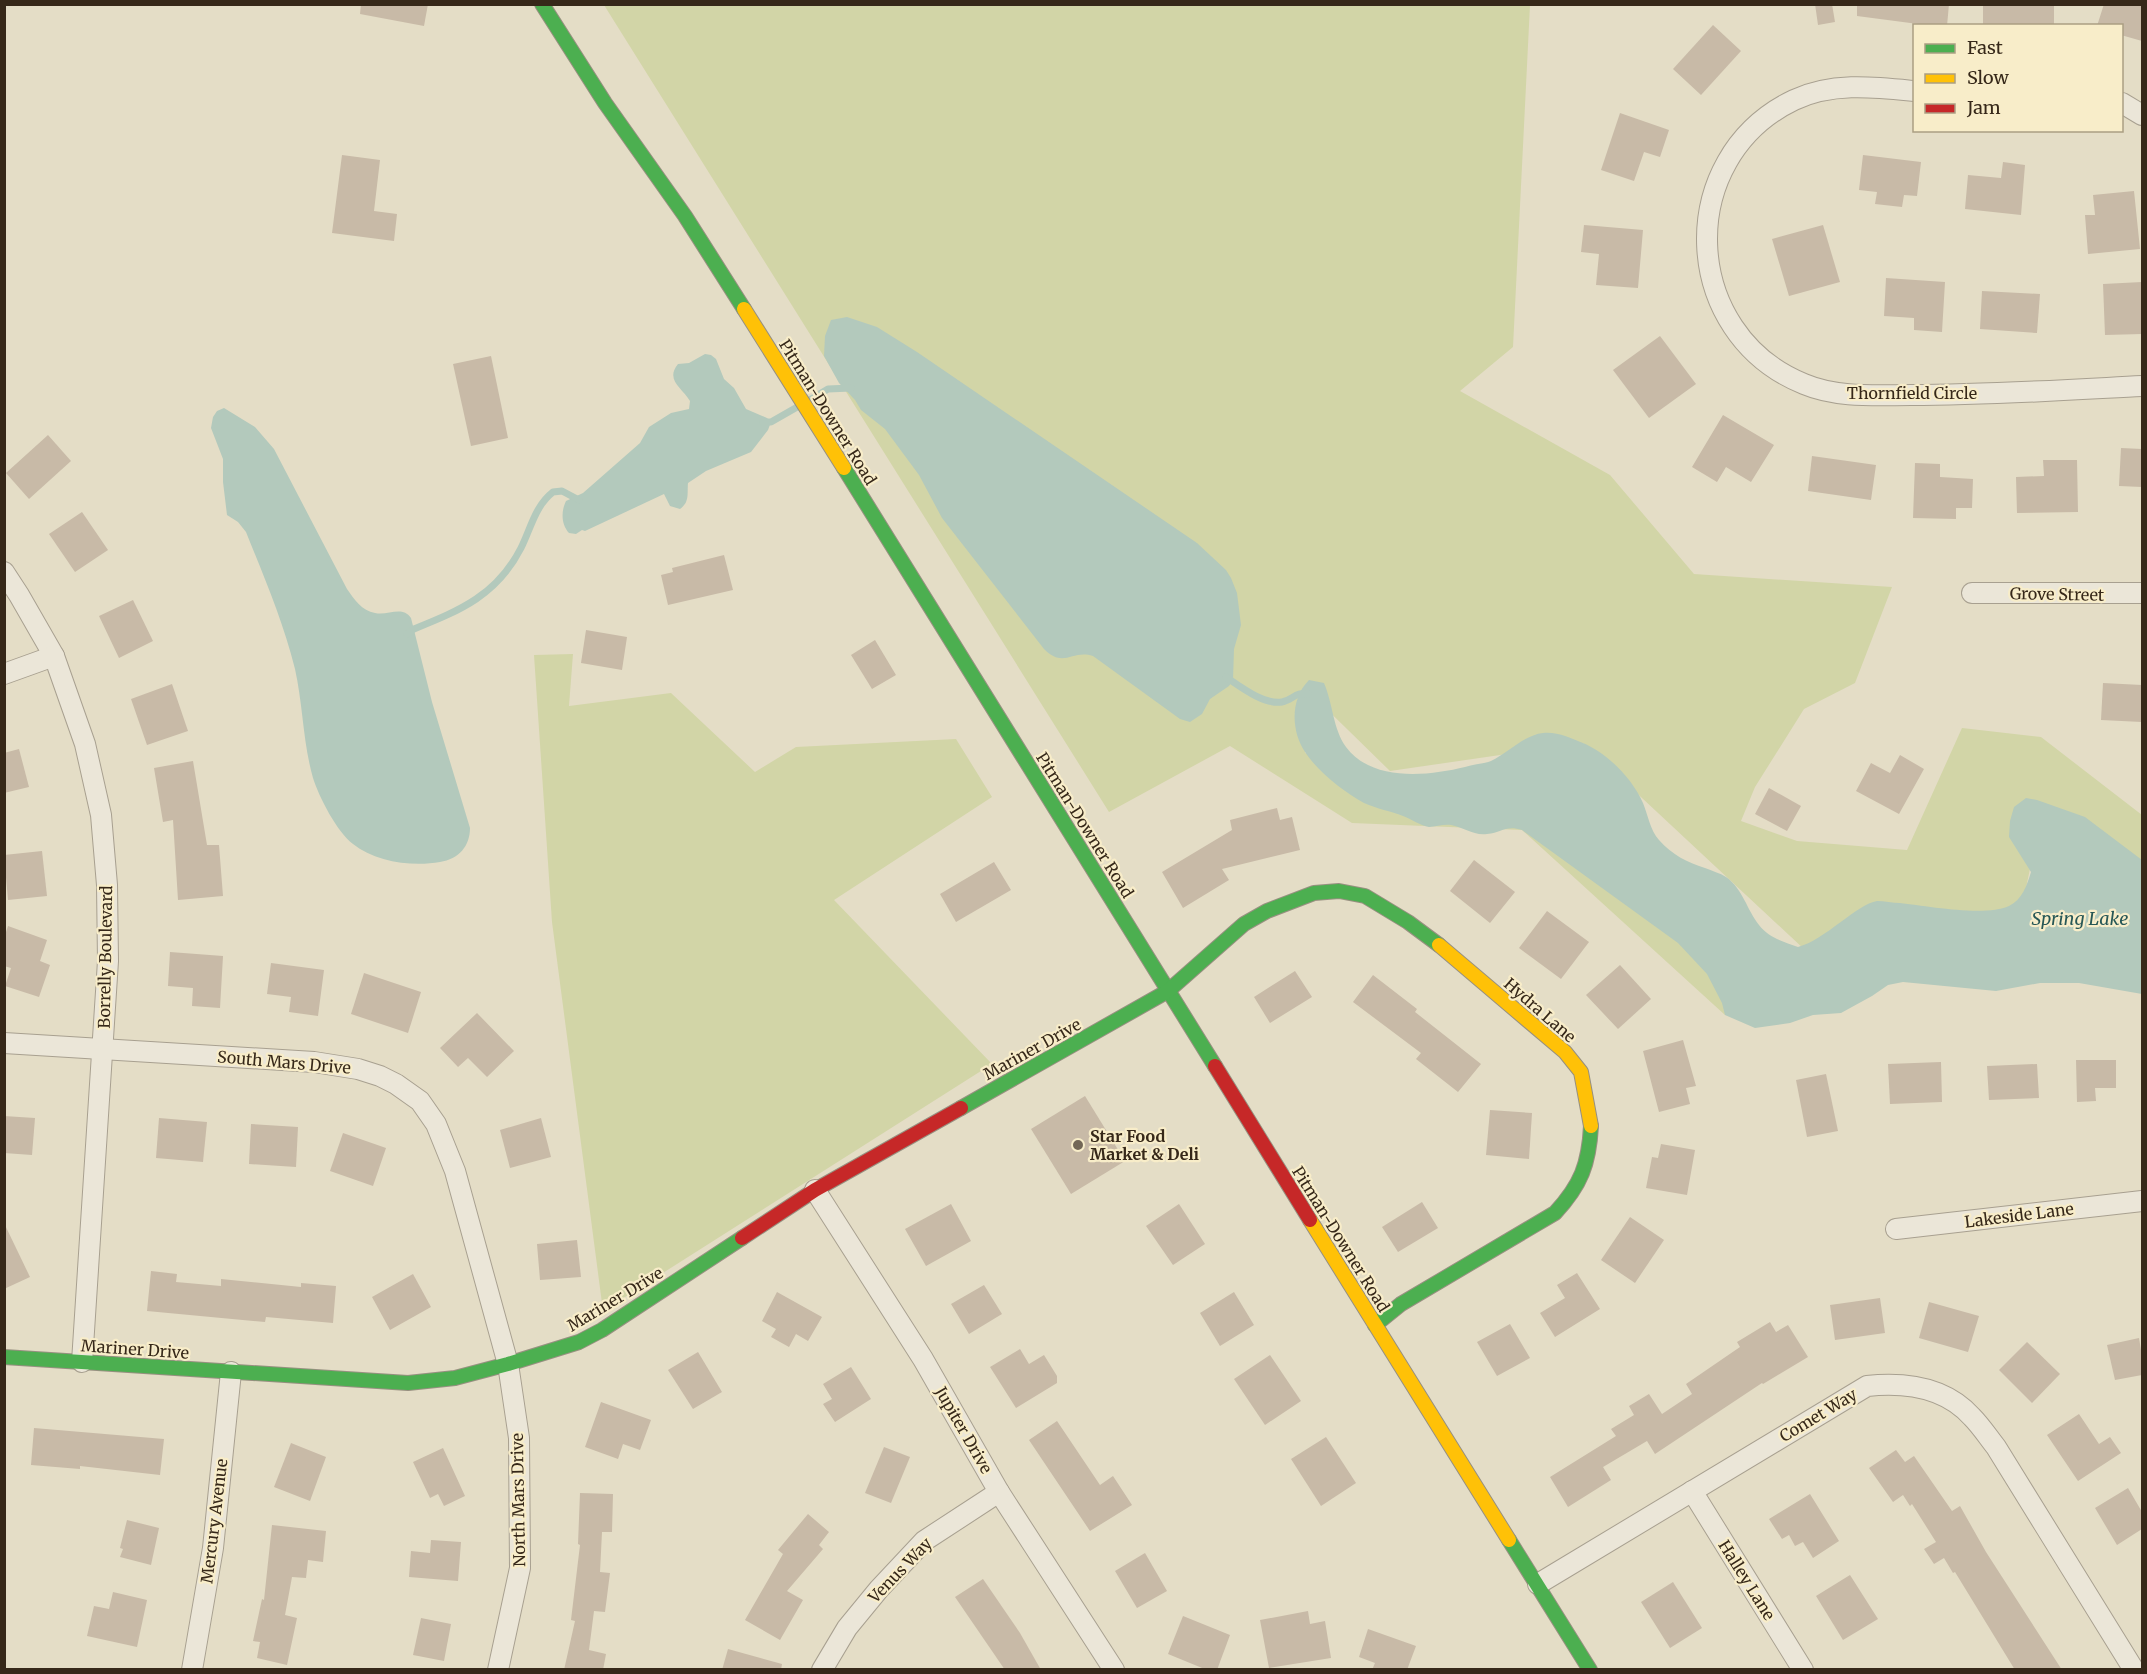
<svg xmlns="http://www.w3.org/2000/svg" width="2147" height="1674" font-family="Merriweather,serif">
  <rect width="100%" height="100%" fill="#e4ddc6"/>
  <g fill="#d2d5a7">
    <polygon points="604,5 1530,5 1513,347 1460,391 1610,475 1694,574 1892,587 1855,683 1804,709 1755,787 1741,821 1797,841 1907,850 1962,728 2041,737 2142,815 2142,865 2042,811 2021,912 1805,950 1583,743 1390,771 1304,687 1305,753 1565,817 1813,1015 1725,1015 1522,830 1352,823 1230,746 1109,812"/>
    <polygon points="573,654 569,706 671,693 755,772 796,747 956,739 992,797 834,900 992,1064 603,1311 552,922 534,655"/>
  </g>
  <g fill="#b3c9bc">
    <path d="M 847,317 L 877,327 L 917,352 L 1197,543 L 1226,570 L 1231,578 L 1237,593 L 1241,625 L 1234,649 L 1233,680 L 1229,686 L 1210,699 L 1202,714 L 1190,722 L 1180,719 L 1093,656 C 1072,649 1064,669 1044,649 L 942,518 L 919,475 L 885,429 L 861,410 L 855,400 L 839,383 L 824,356 L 825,336 L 831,320 Z"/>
    <path d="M 705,354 L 711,355 L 716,359 L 724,379 L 734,388 L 746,409 L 767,418 L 771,422 L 768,430 L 751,452 L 706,471 L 688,483 C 687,493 690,502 680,509 L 670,506 L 664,494 L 585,531 L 582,530 L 576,534 L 569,533 C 561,524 561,511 566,501 L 583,493 L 640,443 L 649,427 L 671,413 L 689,409 L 690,401 C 682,388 665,380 678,364 L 689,363 Z"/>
    <path d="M 224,408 L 255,427 L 274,449 L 347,589 C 354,599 362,611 375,613 C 388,616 402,605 411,618 L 432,702 L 470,828 C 470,846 459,859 440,862 C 413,867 375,862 353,844 C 337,832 319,797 313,778 C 303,743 303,705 295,669 C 283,621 264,577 246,532 L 238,522 L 227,515 L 223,482 L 223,459 L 211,428 L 213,417 L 217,411 Z"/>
    <path d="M 1309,680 L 1324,683 C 1333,704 1333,729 1346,747 C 1372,782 1428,776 1465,767 C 1473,764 1484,764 1491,761 C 1508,753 1524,735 1543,733 C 1555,731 1572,738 1583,743 C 1607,753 1632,778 1643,803 C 1648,815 1650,830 1659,840 C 1672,855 1687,862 1705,868 C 1712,871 1720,873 1726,877 C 1743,889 1747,910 1759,925 C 1769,938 1784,942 1798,947 C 1825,940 1857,904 1877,901 C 1884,901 1893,903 1900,903 C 1927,906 1985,917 2009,906 C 2022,900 2027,885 2031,872 L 2009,837 L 2010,821 L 2014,807 L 2026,798 L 2037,800 L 2085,817 L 2142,860 L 2142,994 L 2079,983 L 2040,983 L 1996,991 L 1903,982 L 1888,985 L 1872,996 L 1841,1013 L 1813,1015 L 1790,1023 L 1755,1028 L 1725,1015 L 1722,1003 L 1707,974 L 1678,943 L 1522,830 C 1505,825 1502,833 1487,834 C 1474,836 1463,827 1451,825 C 1443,824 1436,827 1429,827 C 1421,826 1411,819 1403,816 C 1391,811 1377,809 1364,803 C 1344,792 1318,772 1305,752 C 1291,731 1290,699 1309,680 Z"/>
  </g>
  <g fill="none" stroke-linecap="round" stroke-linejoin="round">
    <g stroke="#b3c9bc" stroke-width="7">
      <polyline points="808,401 828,389 851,388"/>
      <polyline points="763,422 771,422 799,406"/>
      <path d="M 407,634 L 414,629 C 461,610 497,595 521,548 C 531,528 535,506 553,492 L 562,491 L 579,500"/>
      <path d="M 1226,677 C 1241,687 1264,705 1282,702 C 1293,700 1296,691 1308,694"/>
    </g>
  </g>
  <g fill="#c8baa7">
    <polygon points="361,4 428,4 424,26 360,14"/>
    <polygon points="1815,4 1832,4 1835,22 1818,25"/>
    <polygon points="1857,4 1949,4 1947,26 1918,26 1918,24 1857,16"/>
    <rect x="1983" y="4" width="71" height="22"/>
    <polygon points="2104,4 2142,4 2142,41 2121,35 2121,26 2097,26"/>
    <polygon points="1713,25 1741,51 1701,95 1673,69"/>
    <polygon points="1620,113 1669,130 1660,157 1644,152 1634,181 1601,170"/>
    <polygon points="342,155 380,160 374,211 397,214 394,241 332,233"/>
    <polygon points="1863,155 1921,162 1917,196 1904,195 1902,207 1875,204 1877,192 1859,190"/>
    <polygon points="2003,162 2025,165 2021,215 1965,209 1968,175 2001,178"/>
    <polygon points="2134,191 2140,249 2088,254 2085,215 2095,215 2093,195"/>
    <polygon points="1584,225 1643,230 1638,288 1596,285 1599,254 1581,252"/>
    <polygon points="1823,225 1840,282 1789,296 1772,239"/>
    <polygon points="1886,278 1945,282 1942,332 1914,330 1914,318 1884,316"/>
    <polygon points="2142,282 2142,334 2105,335 2103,284"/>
    <polygon points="1982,291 2040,294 2037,333 1980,329"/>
    <polygon points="1660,336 1696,384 1649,418 1613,370"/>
    <polygon points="491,356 508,438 471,446 453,364"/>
    <polygon points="1723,415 1774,445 1751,482 1726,467 1717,482 1692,467"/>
    <polygon points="48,435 71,461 29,499 6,473"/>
    <polygon points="2121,448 2142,449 2142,487 2119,486"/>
    <polygon points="1812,456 1876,465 1871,500 1808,491"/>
    <polygon points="2043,460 2077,460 2078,512 2017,513 2016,477 2044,476"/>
    <polygon points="1915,463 1940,464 1940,477 1973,479 1972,508 1956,508 1956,519 1913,518"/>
    <polygon points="82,512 108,550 75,572 49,534"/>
    <polygon points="724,555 733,590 668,605 661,575 673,572 672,568"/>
    <polygon points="133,600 153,641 119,658 99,616"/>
    <polygon points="586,630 627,637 622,670 581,663"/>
    <polygon points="875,640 896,675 872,689 851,655"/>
    <polygon points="2103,683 2142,685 2142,722 2101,720"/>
    <polygon points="172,684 188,731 147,745 131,699"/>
    <polygon points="19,749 29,787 4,793 4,753"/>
    <polygon points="1900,755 1924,769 1899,814 1856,791 1871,763 1890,773"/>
    <polygon points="193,761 207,845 219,845 223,896 178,900 173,820 163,822 154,768"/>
    <polygon points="1769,788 1801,806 1787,831 1755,814"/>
    <polygon points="1277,808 1280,820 1292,817 1300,850 1222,869 1229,880 1183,908 1162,872 1232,830 1230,820"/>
    <polygon points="42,851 47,896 8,900 4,855"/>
    <polygon points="1474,860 1515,892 1490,923 1450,891"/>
    <polygon points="994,862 1011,890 956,922 940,894"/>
    <polygon points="1547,911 1589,942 1561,979 1519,948"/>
    <polygon points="8,926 47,940 40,961 50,965 39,997 5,986 11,968 4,966 4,938"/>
    <polygon points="170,952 223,956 220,1008 192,1006 193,988 168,986"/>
    <polygon points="271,963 324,970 318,1016 289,1012 291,997 267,994"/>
    <polygon points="1620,965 1651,999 1618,1029 1586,995"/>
    <polygon points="1295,971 1312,997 1270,1023 1254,997"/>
    <polygon points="364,973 421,992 408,1033 351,1014"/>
    <polygon points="1373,975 1417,1009 1415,1012 1481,1064 1458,1092 1416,1059 1421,1053 1353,1002"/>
    <polygon points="477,1013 514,1051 487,1077 468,1058 458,1067 440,1048"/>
    <polygon points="1683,1040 1696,1086 1686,1088 1690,1104 1659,1112 1643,1051"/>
    <polygon points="2076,1060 2116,1060 2116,1088 2095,1088 2096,1101 2077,1102"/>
    <polygon points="1941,1062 1942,1102 1890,1104 1888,1064"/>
    <polygon points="2037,1064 2039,1098 1989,1100 1987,1066"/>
    <polygon points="1826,1074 1838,1131 1807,1137 1796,1080"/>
    <polygon points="1085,1096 1125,1161 1071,1194 1031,1129"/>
    <polygon points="1490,1110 1532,1113 1529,1159 1486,1155"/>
    <polygon points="4,1116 35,1118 32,1155 4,1153"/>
    <polygon points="159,1118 207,1122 203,1162 156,1158"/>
    <polygon points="541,1118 551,1157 510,1168 500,1130"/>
    <polygon points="251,1124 298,1127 296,1167 249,1164"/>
    <polygon points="343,1133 386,1148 373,1186 330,1171"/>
    <polygon points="1661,1144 1695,1150 1687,1195 1646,1188 1652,1157 1658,1158"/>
    <polygon points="1422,1202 1438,1228 1398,1252 1382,1227"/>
    <polygon points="951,1204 971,1241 926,1266 905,1229"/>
    <polygon points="1179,1204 1205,1244 1173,1265 1146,1226"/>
    <polygon points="1630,1217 1664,1240 1635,1283 1601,1260"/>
    <polygon points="4,1223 30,1277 4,1289"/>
    <polygon points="577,1240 581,1277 540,1280 537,1244"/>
    <polygon points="151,1271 177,1274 176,1282 221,1286 221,1279 301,1287 301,1283 336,1286 333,1323 266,1317 265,1322 147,1311"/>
    <polygon points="1577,1273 1600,1309 1555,1337 1540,1313 1565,1298 1557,1285"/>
    <polygon points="413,1274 431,1307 390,1330 372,1297"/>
    <polygon points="984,1285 1002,1314 969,1334 951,1304"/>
    <polygon points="777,1292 822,1317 808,1341 796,1334 789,1347 771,1337 776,1329 762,1321"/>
    <polygon points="1234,1292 1254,1325 1220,1346 1200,1313"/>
    <polygon points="1880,1298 1885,1333 1835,1340 1830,1305"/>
    <polygon points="1929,1302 1979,1316 1968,1352 1919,1338"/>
    <polygon points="1770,1322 1776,1332 1788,1325 1808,1357 1763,1384 1762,1383 1655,1454 1647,1441 1603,1467 1611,1480 1568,1507 1550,1477 1616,1436 1611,1429 1634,1415 1629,1406 1649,1394 1662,1414 1692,1394 1686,1384 1740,1347 1737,1342"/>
    <polygon points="1510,1324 1530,1358 1497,1376 1477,1342"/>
    <polygon points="2139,1338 2142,1356 2142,1375 2115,1380 2107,1345"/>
    <polygon points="2027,1342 2060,1374 2032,1403 1999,1370"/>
    <polygon points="1020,1349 1029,1364 1044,1355 1057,1376 1057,1383 1016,1408 990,1367"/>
    <polygon points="698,1352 722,1392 693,1409 668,1370"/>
    <polygon points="1270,1355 1301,1401 1265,1425 1234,1379"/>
    <polygon points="851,1367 871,1399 835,1422 823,1404 832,1399 823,1384"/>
    <polygon points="601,1402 651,1420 640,1450 623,1444 618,1459 585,1447"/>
    <polygon points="2079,1414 2099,1444 2110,1437 2121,1453 2078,1481 2047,1435"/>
    <polygon points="1057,1421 1100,1485 1113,1476 1132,1505 1090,1531 1029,1440"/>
    <polygon points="34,1428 164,1439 160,1475 80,1466 80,1469 31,1465"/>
    <polygon points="1326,1437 1356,1483 1321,1506 1291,1459"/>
    <polygon points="291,1443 326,1457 310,1501 274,1487"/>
    <polygon points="884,1447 910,1457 891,1503 865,1493"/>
    <polygon points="443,1448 465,1496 444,1506 438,1494 430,1498 413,1462"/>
    <polygon points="1896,1450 1905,1462 1914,1456 1952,1511 1960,1506 1986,1552 2062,1670 2015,1670 1955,1572 1953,1573 1944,1558 1934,1564 1924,1549 1936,1542 1912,1504 1910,1506 1903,1495 1893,1502 1869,1468"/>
    <polygon points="2128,1488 2142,1512 2142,1529 2117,1545 2095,1508"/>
    <polygon points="580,1493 613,1494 612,1532 602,1532 600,1572 610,1573 605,1612 594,1611 589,1650 606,1654 603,1670 564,1670 575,1621 571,1620 580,1545 578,1544"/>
    <polygon points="1810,1494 1839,1541 1813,1558 1803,1542 1795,1546 1789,1535 1782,1539 1769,1519"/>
    <polygon points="808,1514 829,1532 819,1545 823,1549 787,1591 803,1600 780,1640 745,1620 783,1554 778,1550"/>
    <polygon points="127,1520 159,1528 151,1565 120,1557 123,1549 120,1548"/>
    <polygon points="272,1525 326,1531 323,1562 308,1560 306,1578 292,1577 285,1615 297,1618 287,1665 257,1658 260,1642 253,1641 262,1599 264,1600"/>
    <polygon points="431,1540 461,1542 458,1581 409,1577 411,1551 430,1553"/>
    <polygon points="1145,1553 1167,1591 1137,1608 1115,1571"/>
    <polygon points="1850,1575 1878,1619 1843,1640 1816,1596"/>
    <polygon points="983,1579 1020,1633 1041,1670 1005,1670 955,1597"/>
    <polygon points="1673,1582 1702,1628 1670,1648 1641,1602"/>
    <polygon points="113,1592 147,1600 137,1647 87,1636 94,1606 109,1609"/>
    <polygon points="1308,1611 1310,1624 1325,1621 1331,1658 1269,1668 1260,1620"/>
    <polygon points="1183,1616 1230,1635 1217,1670 1207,1670 1168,1654"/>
    <polygon points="421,1618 451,1624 444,1661 413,1655"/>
    <polygon points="1368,1629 1416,1646 1407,1670 1372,1670 1375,1663 1359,1657"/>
    <polygon points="728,1649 782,1664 781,1670 722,1670"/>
  </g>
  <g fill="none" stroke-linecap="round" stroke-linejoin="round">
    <defs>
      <g id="street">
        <path d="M 1914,91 C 1874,87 1832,82 1794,100 C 1673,158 1680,334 1804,384 C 1837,398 1876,395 1911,395 C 1988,395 2066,390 2142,386"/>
        <polyline points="2122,103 2142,115"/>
        <polyline points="4,572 19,595 54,656 85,744 101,815 107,885 108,961 82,1362"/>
        <polyline points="1972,593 2142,593"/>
        <polyline points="4,674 54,656"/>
        <polyline points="4,1043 314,1062 358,1069 380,1076 396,1084 420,1101 436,1124 455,1171 508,1364 519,1438 520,1568 498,1670"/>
        <polyline points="815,1190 923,1359 999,1492 1114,1670"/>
        <polyline points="1896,1229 2142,1201"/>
        <polyline points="1692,1491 1803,1670"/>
        <path d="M 1538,1584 L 1867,1386 C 1905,1382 1945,1387 1972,1417 C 1981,1426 1988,1437 1996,1447 L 2134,1670"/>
        <polyline points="192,1670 213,1548 231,1372"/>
        <polyline points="822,1670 847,1628 879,1589 924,1541 999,1492"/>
      </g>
      <g id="fast">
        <polyline points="542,4 605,103 685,216 744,309"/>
        <polyline points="844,468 1215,1066"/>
        <polyline points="961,1108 1168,991 1244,924 1267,911 1314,893 1339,891 1365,896 1408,922 1439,945"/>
        <path d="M 1375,1325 L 1401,1304 L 1555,1213 C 1581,1185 1589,1164 1591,1126"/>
        <polyline points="4,1357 408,1383 455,1378 508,1364 579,1342 602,1330 742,1238"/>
        <polyline points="1509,1540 1590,1670"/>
      </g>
      <g id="slow">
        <polyline points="744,309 844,468"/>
        <polyline points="1439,945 1565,1052 1581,1072 1591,1126"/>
        <polyline points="1310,1220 1509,1540"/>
      </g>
      <g id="jam">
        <polyline points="1215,1066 1310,1220"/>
        <polyline points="742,1238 815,1190 961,1108"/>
      </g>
    </defs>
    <use href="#street" stroke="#a8a090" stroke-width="22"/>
    <use href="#fast" stroke="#979080" stroke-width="16"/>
    <use href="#slow" stroke="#979080" stroke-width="16"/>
    <use href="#jam" stroke="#979080" stroke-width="16"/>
    <use href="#street" stroke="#ebe6d8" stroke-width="20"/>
    <use href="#fast" stroke="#4caf50" stroke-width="14"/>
    <use href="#slow" stroke="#ffc107" stroke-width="14"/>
    <use href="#jam" stroke="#c62828" stroke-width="14"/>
  </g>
  <circle fill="#736756" stroke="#f8edc9" stroke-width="2" cx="1078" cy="1145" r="6"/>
  <g text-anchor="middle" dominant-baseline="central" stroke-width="4.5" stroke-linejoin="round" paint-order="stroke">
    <g font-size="16" fill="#362819" stroke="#f8edc9">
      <text x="1912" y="393">Thornfield Circle</text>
      <text transform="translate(828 412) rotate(58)">Pitman-Downer Road</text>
      <text transform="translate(2057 594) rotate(1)">Grove Street</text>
      <text transform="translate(1085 825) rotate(58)">Pitman-Downer Road</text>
      <text transform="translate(105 957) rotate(-89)">Borrelly Boulevard</text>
      <text transform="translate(1540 1010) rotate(41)">Hydra Lane</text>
      <text transform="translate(1032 1049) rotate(-29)">Mariner Drive</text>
      <text transform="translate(284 1062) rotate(5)">South Mars Drive</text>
      <text transform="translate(2019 1215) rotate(-7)">Lakeside Lane</text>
      <text transform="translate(1341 1239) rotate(58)">Pitman-Downer Road</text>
      <text transform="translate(615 1299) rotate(-31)">Mariner Drive</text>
      <text transform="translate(135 1349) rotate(4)">Mariner Drive</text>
      <text transform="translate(1818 1415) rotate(-31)">Comet Way</text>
      <text transform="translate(964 1430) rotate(60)">Jupiter Drive</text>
      <text transform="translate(518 1500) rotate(-91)">North Mars Drive</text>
      <text transform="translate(214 1521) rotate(-83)">Mercury Avenue</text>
      <text transform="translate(900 1570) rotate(-46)">Venus Way</text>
      <text transform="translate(1747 1580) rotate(58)">Halley Lane</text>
    </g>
    <g font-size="16" font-weight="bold" fill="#362819" stroke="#f8edc9" text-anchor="start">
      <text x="1090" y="1136">Star Food<tspan x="1090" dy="18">Market &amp; Deli</tspan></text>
    </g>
    <g font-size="18" font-style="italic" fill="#275756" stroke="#f8edc9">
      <text x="2080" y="918">Spring Lake</text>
    </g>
  </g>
  <rect width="2147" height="1674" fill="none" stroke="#362819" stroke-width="12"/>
  <rect x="1913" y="24" width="210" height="108" fill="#f8edc9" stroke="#aa9e83" stroke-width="1.5"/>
  <rect x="1925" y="44" width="30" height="9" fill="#4caf50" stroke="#aa9e83" stroke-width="1.5"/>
  <text x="1967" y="54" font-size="18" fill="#362819">Fast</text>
  <rect x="1925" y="74" width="30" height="9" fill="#ffc107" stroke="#aa9e83" stroke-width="1.5"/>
  <text x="1967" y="84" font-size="18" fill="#362819">Slow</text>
  <rect x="1925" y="104" width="30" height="9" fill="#c62828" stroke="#aa9e83" stroke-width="1.5"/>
  <text x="1967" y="114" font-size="18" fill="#362819">Jam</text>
</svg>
